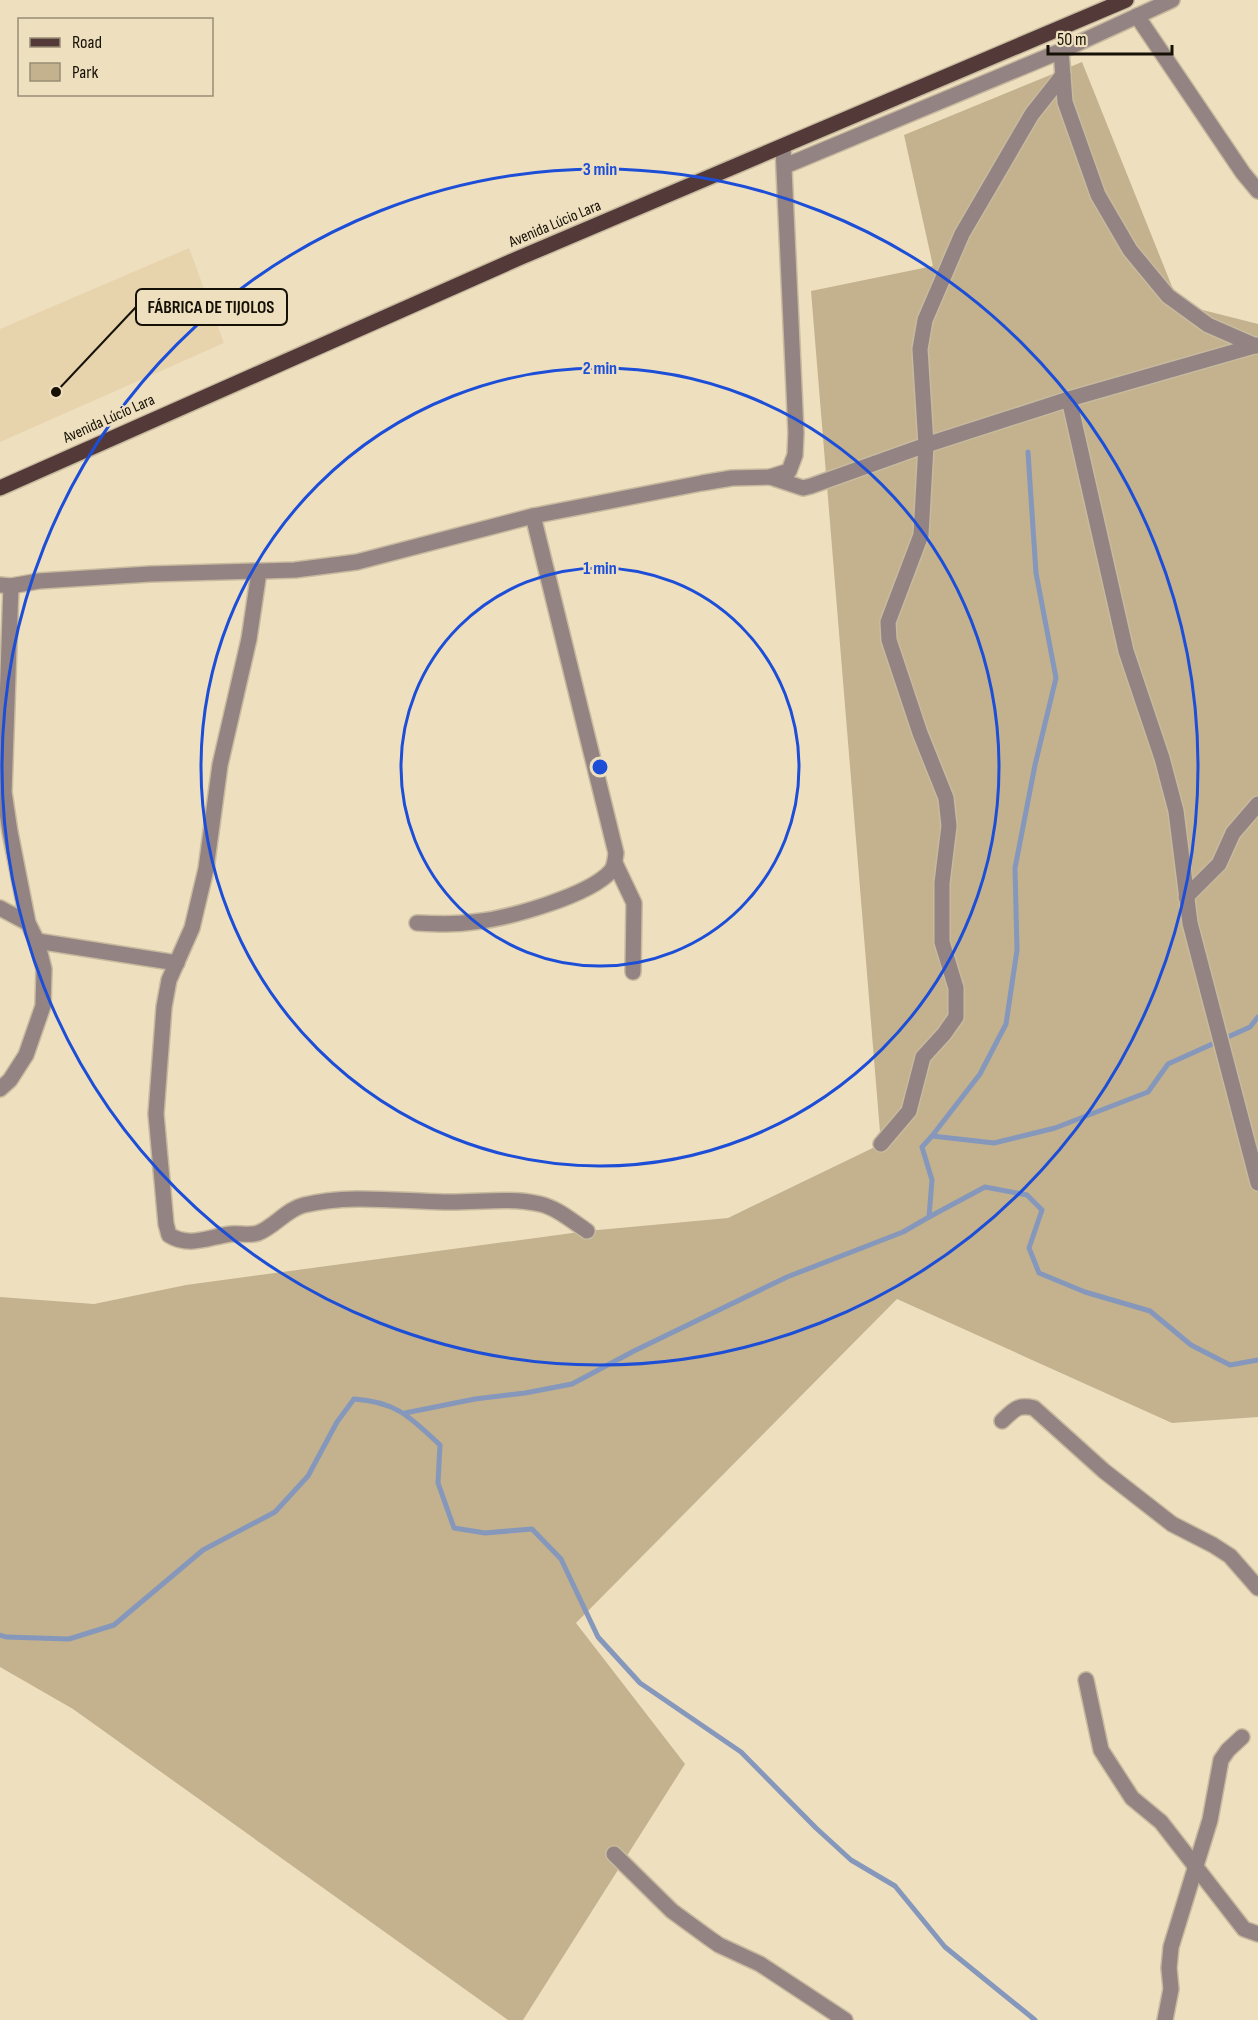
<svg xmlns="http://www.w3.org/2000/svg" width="1258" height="2020" font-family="'Sofia Sans Condensed',sans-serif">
  <rect width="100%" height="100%" fill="#eedfbf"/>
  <polygon fill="#e7d4ad" points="189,248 224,343 0,442 0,329"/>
  <polygon fill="#c3b28d" points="1082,62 1179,304 1258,324 1258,1417 1172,1423 897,1299 576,1623 685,1764 523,2020 508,2020 73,1709 0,1667 0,1297 94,1304 186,1285 587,1231 728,1218 881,1144 811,291 933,266 904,135"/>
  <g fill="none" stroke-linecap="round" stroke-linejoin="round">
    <g stroke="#8697bc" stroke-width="5">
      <polyline points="932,1136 980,1074 1006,1024 1017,950 1015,868 1035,765 1056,678 1036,573 1028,452"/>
      <polyline points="929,1217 985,1187 1027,1195 1042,1210 1029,1248 1039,1273 1085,1292 1150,1311 1191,1345 1230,1365 1258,1360"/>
      <polyline points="405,1413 475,1399 525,1393 572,1384 634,1351 787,1277 903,1232 929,1217 932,1180 922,1147 932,1136 994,1143 1055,1128 1148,1092 1168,1064 1250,1027 1258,1017"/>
      <path d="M 0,1635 L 6,1637 L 69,1639 L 114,1625 L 203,1550 L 275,1512 L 308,1476 L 337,1422 L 354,1399 C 397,1402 410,1417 440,1445 L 438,1483 L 454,1528 L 485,1533 L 532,1529 L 561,1559 L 598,1637 L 640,1683 L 741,1752 L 816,1828 L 851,1860 L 895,1886 L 945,1947 L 1035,2020"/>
    </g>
    <defs>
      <g id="minor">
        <polyline points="1137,16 1243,173 1258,191"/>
        <polyline points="1061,51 1065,102 1098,195 1130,250 1168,296 1208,325 1256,346"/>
        <polyline points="785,166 1061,51 1172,0"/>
        <polyline points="1069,399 1126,651 1162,758 1176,811 1190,923 1258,1183"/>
        <polyline points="770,477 803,488 811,486 926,445 1069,399 1258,345"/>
        <path d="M 259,572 L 249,639 L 220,765 L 206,869 L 192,928 L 169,980 L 164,1007 L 156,1114 L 166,1224 L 169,1235 C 190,1248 208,1237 231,1234 C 239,1233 250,1236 258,1233 C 274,1227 287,1209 304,1205 C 350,1194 398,1201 444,1202 C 476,1203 508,1197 540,1204 C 557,1208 572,1221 587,1231"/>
        <polyline points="0,585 11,586 39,581 150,574 295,570 357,562 533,516 702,483 732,478 770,477 789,471 795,455 796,433 783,147"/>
        <polyline points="615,863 634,903 633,972"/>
        <polyline points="1186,897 1219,864 1233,833 1258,804"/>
        <polyline points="0,908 28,923"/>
        <path d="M 417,923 C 436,924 454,925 473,922 C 506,919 589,896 611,871 C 615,866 615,859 616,853 L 533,516"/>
        <polyline points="37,941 177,963"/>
        <polyline points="0,1089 10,1080 26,1055 43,1006 44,969 37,941 28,923 10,832 4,792 11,586"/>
        <polyline points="881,1144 909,1111 923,1057 944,1034 956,1017 956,988 942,942 942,883 949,826 946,798 920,733 889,640 888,622 921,535 926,445 920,349 925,320 962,234 1032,114 1063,75"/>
        <path d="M 1002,1421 C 1014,1410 1017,1404 1034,1408 L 1104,1471 L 1172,1524 L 1213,1545 L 1230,1556 L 1258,1588"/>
        <polyline points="1086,1680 1101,1750 1132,1798 1161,1822 1244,1929 1258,1934"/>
        <polyline points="614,1854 672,1911 709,1938 719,1945 760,1964 845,2020"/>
        <polyline points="1165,2020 1171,1989 1169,1968 1171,1947 1210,1820 1221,1760 1228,1750 1242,1737"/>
      </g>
      <polyline id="major" points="0,488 519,258 1126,0"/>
    </defs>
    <use href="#minor" stroke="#c7ba9e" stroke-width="18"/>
    <use href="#major" stroke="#c7ba9e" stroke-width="18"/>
    <use href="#minor" stroke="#948383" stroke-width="15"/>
    <use href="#major" stroke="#543939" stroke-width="15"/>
  </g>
  <g fill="none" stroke="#1d4ed8" stroke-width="3">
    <circle cx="600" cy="767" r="199"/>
    <circle cx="600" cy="767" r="399"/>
    <circle cx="600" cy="767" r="598"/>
  </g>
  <g text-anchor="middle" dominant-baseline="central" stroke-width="5" stroke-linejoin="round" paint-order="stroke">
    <g font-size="16" fill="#161106" stroke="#eedfbf">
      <text transform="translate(555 224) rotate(-23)">Avenida Lúcio Lara</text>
      <text transform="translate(109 419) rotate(-24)">Avenida Lúcio Lara</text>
    </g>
  </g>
  <circle cx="600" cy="767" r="9" fill="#1d4ed8" stroke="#eedfbf" stroke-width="3"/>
  <g font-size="18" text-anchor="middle" font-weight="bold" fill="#1d4ed8" stroke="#eedfbf" stroke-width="5" stroke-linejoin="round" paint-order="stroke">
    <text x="600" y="175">3 min</text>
    <text x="600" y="374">2 min</text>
    <text x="600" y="574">1 min</text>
  </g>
  <path fill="none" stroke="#161106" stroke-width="2" d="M56 392L136 307"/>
  <circle fill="#161106" stroke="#eedfbf" stroke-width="2" cx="56" cy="392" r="6"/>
  <rect fill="#eedfbf" stroke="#161106" stroke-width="2" x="136" y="289" width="151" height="36" rx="6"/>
  <g font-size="18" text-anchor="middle" font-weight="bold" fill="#161106">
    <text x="211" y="313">FÁBRICA DE TIJOLOS</text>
  </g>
  <rect x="18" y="18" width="195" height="78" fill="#eedfbf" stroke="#988d75" stroke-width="1.5"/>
  <rect x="30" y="38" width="30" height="9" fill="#543939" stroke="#988d75" stroke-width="1.5"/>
  <text x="72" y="48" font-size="18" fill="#161106">Road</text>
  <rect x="30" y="63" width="30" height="18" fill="#c3b28d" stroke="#988d75" stroke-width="1.5"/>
  <text x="72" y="78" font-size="18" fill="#161106">Park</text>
  <path d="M1048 45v9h124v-9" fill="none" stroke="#161106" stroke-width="3"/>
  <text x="1057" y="45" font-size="18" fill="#161106" stroke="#eedfbf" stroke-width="4.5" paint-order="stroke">50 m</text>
</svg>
